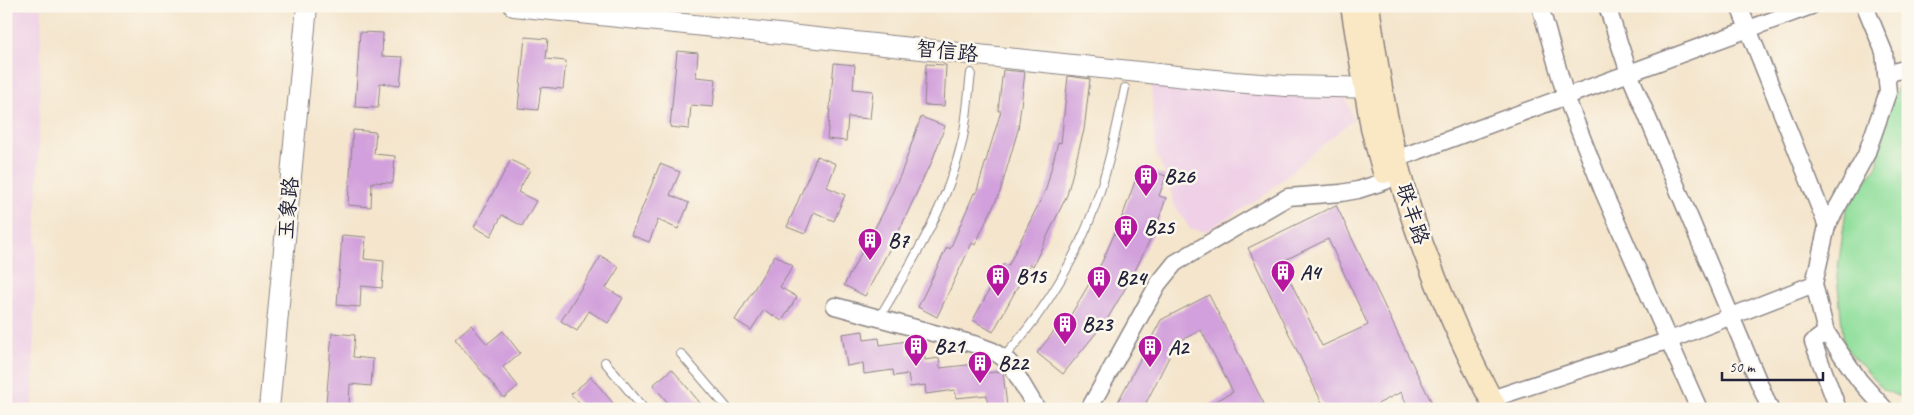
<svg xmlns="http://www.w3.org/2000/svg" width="1914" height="415" font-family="Caveat,'LXGW WenKai TC',sans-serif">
  <rect width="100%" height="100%" fill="#fbf7ec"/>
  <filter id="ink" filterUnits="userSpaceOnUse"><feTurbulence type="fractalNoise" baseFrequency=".02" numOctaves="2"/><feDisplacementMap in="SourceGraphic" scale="10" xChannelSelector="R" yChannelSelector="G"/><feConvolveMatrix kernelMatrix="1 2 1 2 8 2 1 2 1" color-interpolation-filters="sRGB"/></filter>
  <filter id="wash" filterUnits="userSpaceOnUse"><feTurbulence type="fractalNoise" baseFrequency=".0096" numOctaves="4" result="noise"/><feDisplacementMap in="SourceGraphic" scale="20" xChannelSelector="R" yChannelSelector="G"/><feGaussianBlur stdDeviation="1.12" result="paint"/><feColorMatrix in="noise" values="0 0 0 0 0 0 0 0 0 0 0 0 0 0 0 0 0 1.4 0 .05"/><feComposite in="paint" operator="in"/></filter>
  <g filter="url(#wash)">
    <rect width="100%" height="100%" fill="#f4e5cc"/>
    <g fill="#efd0e6">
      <polygon points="6,6 42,8 32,409 6,409"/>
      <polygon points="1152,80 1312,97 1346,97 1353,120 1314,152 1261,198 1206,231 1190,229 1175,206 1166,176 1156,154 1153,122"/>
    </g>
    <polygon fill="#91df9c" stroke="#5a806c" points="1901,81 1908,81 1908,400 1884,390 1844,346 1837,276 1846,210 1878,164 1881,123"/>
    <g id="blocks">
      <g fill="#d2a0dc" fill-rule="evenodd">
        <polygon points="360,32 383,33 382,56 403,57 400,85 380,83 378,108 355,107"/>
        <polygon points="525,37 548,39 546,59 566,61 563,89 541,87 538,110 518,108"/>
        <polygon points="677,51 698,53 696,77 716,79 713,107 691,105 689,129 670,127"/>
        <polygon points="834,63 855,65 853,89 873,91 870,119 848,117 846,141 827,139"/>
        <polygon points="926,64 946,65 944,106 924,105"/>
        <polygon points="1003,70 1025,72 1018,130 1000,192 975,245 972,243 937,317 918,307 947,247 950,249 974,193 976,194 1001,111 998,111"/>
        <polygon points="1068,76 1090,79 1084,130 1067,195 1033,266 1030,264 993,332 973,320 1004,263 1008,266 1046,189 1058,142 1061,143"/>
        <polygon points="921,117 945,126 929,169 928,168 901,227 865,296 844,285 884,211 902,171"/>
        <polygon points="353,130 376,132 374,154 395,156 393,183 372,182 371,207 348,205"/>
        <polygon points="817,156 836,164 827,187 845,195 834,221 814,212 805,234 787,227"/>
        <polygon points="511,160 530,170 518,192 536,201 522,226 502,215 491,236 474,227"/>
        <polygon points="660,164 680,172 670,195 689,203 678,229 658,220 649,242 631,235"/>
        <polygon points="1140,167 1166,176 1159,196 1166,198 1157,225 1132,277 1102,328 1101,327 1063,374 1037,353 1066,316 1069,318 1102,262 1124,212"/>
        <path d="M 1336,205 L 1409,357 L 1435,409 L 1409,409 L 1401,392 L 1368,409 L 1325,409 L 1312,382 L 1248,248 ZM 1328,239 L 1368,325 L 1322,346 L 1281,262 Z"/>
        <polygon points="342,235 366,237 364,259 384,261 382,288 361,286 360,307 337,305"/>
        <polygon points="775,255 793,266 780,287 797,297 782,321 764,310 751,330 735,320"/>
        <polygon points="601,256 619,267 606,288 623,298 608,323 589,311 577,331 561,321"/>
        <polygon points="1209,295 1264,404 1254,409 1201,409 1233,392 1201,330 1176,343 1143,409 1114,409 1161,320"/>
        <polygon points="471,325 487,344 503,331 520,353 503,367 518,386 504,398 455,339"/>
        <polygon points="863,331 864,340 879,338 880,345 907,341 908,354 924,352 925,360 939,358 940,368 985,363 986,373 1003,371 1007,407 988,409 987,395 956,398 955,390 926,394 925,385 910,387 908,374 894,376 893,370 864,374 863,363 847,366 842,334"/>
        <polygon points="332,333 355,335 353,357 373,359 371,386 350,384 349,405 326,403"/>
        <polygon points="672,369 705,409 673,409 653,385"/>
        <polygon points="591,377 618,409 584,409 571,394"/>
      </g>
    </g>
  </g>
  <g filter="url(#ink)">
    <use href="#blocks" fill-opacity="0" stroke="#8b8484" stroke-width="1"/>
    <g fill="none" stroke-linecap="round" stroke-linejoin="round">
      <defs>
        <g id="service">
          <path d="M 879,318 C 913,261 947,206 962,142 C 967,120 968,96 971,73"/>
          <polyline points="681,354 728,409"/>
          <path d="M 1003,358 C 1046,311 1081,252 1100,191 C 1111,157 1118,123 1125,88"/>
          <polyline points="605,362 644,409"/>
        </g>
        <g id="minor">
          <polyline points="1540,6 1566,97 1603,191 1699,409"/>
          <polyline points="1607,6 1629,73 1770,409"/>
          <polyline points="1739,6 1827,226"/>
          <polyline points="1865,6 1884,52 1888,92 1866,155 1827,226 1814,284 1826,332 1859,380 1885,409"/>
          <polyline points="1886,74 1908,68"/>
          <polyline points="1396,159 1811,6"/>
          <polyline points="835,306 977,345 993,351 1009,362 1037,409"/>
          <polyline points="1826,332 1813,342 1838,409"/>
          <polyline points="1491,399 1670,340 1814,284"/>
          <polyline points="1089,409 1158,284 1175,263 1288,197 1341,193 1358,190 1386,181"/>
        </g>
        <g id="tertiary">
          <polyline points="514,6 1234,82 1286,86 1380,88"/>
          <polyline points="269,409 307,6"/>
        </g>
        <g id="secondary">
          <polyline points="1352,6 1372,128 1384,172"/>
          <path d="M 1368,6 C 1378,75 1389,144 1410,210 C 1433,280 1462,345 1496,409"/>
        </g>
      </defs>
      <use href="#service" stroke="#8b8484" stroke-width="10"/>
      <use href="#minor" stroke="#8b8484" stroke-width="19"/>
      <use href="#tertiary" stroke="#8b8484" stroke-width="22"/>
      <use href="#secondary" stroke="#8b8484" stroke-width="25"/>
      <use href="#service" stroke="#fff" stroke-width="8"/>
      <use href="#minor" stroke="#fff" stroke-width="16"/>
      <use href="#tertiary" stroke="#fff" stroke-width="20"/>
      <use href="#secondary" stroke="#fae7c3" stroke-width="22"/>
    </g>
  </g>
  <defs>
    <symbol id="building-pin" viewBox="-11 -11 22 30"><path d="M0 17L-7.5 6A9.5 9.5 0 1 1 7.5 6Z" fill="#b5179e" stroke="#fbf7ec"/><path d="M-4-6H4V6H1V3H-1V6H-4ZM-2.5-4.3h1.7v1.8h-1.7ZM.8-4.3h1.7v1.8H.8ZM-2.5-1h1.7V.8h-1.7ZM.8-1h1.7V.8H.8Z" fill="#fff"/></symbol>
  </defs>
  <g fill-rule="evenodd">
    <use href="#building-pin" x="1132" y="162" width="28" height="38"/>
    <use href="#building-pin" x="1112" y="213" width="28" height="38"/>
    <use href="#building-pin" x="856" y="226" width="28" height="38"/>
    <use href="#building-pin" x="1269" y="258" width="28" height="38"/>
    <use href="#building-pin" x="984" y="262" width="28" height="38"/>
    <use href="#building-pin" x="1085" y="264" width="28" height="38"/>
    <use href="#building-pin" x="1051" y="310" width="28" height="38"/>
    <use href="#building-pin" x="902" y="332" width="28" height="38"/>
    <use href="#building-pin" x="1136" y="333" width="28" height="38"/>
    <use href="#building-pin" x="966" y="349" width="28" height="38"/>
  </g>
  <g text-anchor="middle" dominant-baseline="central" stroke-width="5" stroke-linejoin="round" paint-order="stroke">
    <g font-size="21" fill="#22223b" stroke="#fbf7ec">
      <text transform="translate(947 51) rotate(6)">智信路</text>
      <text transform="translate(288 208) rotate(-85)">玉象路</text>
      <text transform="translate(1413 214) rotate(72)">联丰路</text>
    </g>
    <g font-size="21" font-weight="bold" fill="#22223b" stroke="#fbf7ec" text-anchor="start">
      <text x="1164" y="176">B26</text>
      <text x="1144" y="227">B25</text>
      <text x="888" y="240">B7</text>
      <text x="1300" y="272">A4</text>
      <text x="1016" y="276">B15</text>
      <text x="1116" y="278">B24</text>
      <text x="1082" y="324">B23</text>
      <text x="934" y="346">B21</text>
      <text x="1168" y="347">A2</text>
      <text x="998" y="363">B22</text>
    </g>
  </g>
  <rect width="1914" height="415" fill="none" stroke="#fbf7ec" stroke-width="25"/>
  <path d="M1722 372v8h101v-8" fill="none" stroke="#22223b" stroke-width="2.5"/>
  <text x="1729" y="372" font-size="15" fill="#22223b" stroke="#fbf7ec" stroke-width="4" paint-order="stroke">50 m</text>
</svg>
